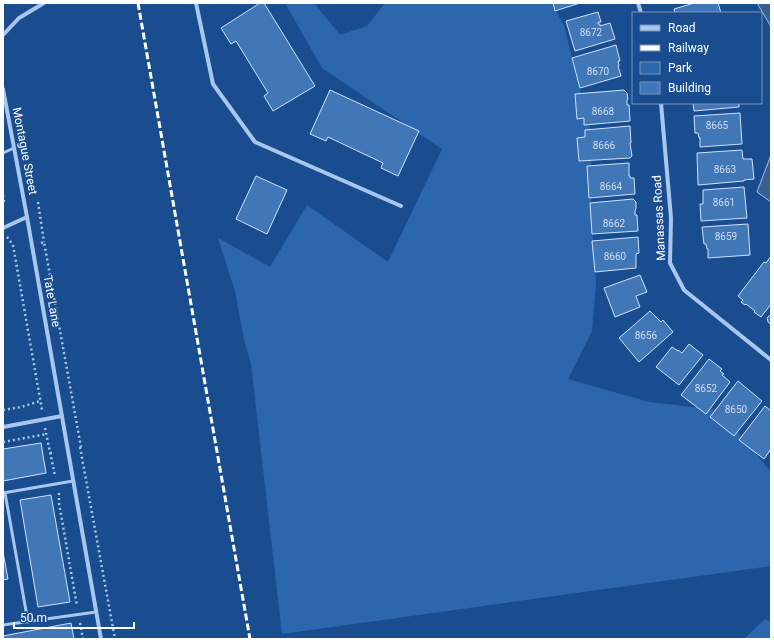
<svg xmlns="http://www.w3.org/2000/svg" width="774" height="642" font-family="Roboto,sans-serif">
  <rect width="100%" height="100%" fill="#1a4d8f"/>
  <g fill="#2c67ad">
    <polygon points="285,3 314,3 340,35 367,26 385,3 552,3 564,26 591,132 591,208 596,284 592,331 568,379 649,402 719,410 771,472 771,566 282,634 251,364 244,340 235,291 218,238 270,267 307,205 388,262 442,149 322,68"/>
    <polygon points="765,619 771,622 771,639 744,639"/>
  </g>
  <g fill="#3b6090" stroke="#9ac2f1">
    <polygon points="757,3 771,3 771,28 770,25"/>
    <polygon points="771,155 771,202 757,192"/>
  </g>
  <g fill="#4277b7" stroke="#cde2fa">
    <polygon points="260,3 264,3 315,86 273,111 264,96 268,93 236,41 231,44 221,28"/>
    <polygon points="553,3 580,3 555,11"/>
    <polygon points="694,3 718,3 721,13 675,13 674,9"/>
    <polygon points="598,12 601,22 598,22 598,24 600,24 600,26 610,23 615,39 575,51 566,21"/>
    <polygon points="616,45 620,61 618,61 619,66 618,66 621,76 580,88 572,58"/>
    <polygon points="330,90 419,131 398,176 381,168 383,163 328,137 326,141 310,134"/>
    <polygon points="624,90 627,93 628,99 627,100 627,105 629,105 630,121 584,125 584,118 577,119 575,94"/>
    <polygon points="693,103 739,103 739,107 694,111"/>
    <polygon points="740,113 742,144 700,147 700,138 699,138 698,133 695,133 694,116"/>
    <polygon points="630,126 631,143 630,143 632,156 630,158 579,161 577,138 585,137 585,130"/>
    <polygon points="742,150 743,159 752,159 754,179 744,180 744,181 698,185 697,153"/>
    <polygon points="629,163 629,176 630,176 630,178 634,178 635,194 589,198 587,166"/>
    <polygon points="256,176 287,190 267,234 236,219"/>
    <polygon points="744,187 747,218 701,221 700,204 703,204 703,190"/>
    <polygon points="633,199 636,202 636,209 635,210 635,215 637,215 638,231 592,234 590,203"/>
    <polygon points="748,224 750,255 708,258 708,249 707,249 706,244 704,244 702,227"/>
    <polygon points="638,237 639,253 636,254 636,268 595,272 592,241"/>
    <polygon points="771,256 771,304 761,317 754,312 755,311 746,304 745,305 741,302 743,300 738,296 764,262 766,263"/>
    <polygon points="640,275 647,292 636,296 640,307 615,317 604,288"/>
    <polygon points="650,311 661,322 663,320 673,332 639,362 619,338"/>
    <polygon points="771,314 771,325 768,322 767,318"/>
    <polygon points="689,344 703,355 679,385 656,367 672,347 678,351 678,350 682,353"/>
    <polygon points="709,359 722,369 720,371 724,374 722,375 730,382 706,414 681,395"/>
    <polygon points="738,381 762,401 734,436 710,417"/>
    <polygon points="765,406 771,411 771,449 764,459 739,440"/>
    <polygon points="41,443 46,473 3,481 3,449"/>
    <polygon points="51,495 70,602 38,607 20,500"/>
    <polygon points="3,552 8,579 3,580"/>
    <polygon points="71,623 74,639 3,639 3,636"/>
  </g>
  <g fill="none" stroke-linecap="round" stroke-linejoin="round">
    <g stroke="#a7c7ee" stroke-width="2.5" stroke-dasharray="2 3" stroke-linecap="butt">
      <polyline points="3,195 4,202 3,203"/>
      <polyline points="38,202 44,242"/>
      <polyline points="7,237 13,245 42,410"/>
      <polyline points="41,243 44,242 81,447"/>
      <polyline points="3,410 21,407 40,401"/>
      <polyline points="45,428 55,476"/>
      <polyline points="3,442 47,434"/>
      <polyline points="80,447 115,639"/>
      <polyline points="50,453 55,453"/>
      <polyline points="59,493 59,503 77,606"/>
      <polyline points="80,623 83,639"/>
    </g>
    <g stroke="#a7c7ee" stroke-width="3">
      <polyline points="3,153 14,148"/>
      <polyline points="3,493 73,481"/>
      <polyline points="5,493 28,622"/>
      <polyline points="3,625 96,612"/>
    </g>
    <g stroke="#a7c7ee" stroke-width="4">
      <polyline points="196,3 213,84 255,142 401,206"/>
      <polyline points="638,3 641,13"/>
      <polyline points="3,35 19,18 44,3"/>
      <polyline points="3,89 27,217 101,639"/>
      <polyline points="661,103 671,218 670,263 684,290 771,360"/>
      <polyline points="3,228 27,217"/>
      <polyline points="3,427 62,416"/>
    </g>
    <polyline stroke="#fff" stroke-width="3" stroke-dasharray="7 3" stroke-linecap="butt" points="138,3 250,639"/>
  </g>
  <g text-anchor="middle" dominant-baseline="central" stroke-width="3" stroke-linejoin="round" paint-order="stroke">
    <g font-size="10" fill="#d0dded">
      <text x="591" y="32">8672</text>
      <text x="598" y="71">8670</text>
      <text x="603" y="111">8668</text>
      <text x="717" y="125">8665</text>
      <text x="604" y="145">8666</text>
      <text x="725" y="169">8663</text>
      <text x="611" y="186">8664</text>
      <text x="724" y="202">8661</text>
      <text x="614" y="223">8662</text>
      <text x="726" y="236">8659</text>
      <text x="615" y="256">8660</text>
      <text x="646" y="335">8656</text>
      <text x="706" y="388">8652</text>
      <text x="736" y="409">8650</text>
    </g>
    <g font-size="12" fill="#fff" stroke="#1a4d8f">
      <text transform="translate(25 151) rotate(79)">Montague Street</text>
      <text transform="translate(659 218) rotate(-93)">Manassas Road</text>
      <text transform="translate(52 301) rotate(80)">Tate Lane</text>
    </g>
  </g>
  <rect width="774" height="642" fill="none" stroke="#ffffff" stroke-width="8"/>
  <rect x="632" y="12" width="130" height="92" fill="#1a4d8f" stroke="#7694bc"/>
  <rect x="640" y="25" width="20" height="6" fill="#a7c7ee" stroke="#7694bc"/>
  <text x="668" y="32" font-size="12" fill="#ffffff">Road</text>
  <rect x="640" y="45" width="20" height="6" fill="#ffffff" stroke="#7694bc"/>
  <text x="668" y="52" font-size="12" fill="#ffffff">Railway</text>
  <rect x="640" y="62" width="20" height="12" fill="#2c67ad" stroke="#7694bc"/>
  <text x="668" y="72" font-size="12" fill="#ffffff">Park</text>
  <rect x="640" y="82" width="20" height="12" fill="#4277b7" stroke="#7694bc"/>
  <text x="668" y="92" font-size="12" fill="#ffffff">Building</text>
  <path d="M14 622v6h120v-6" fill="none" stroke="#ffffff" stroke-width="2"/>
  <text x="20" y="622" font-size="12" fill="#ffffff" stroke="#1a4d8f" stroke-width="3" paint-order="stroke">50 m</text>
</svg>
